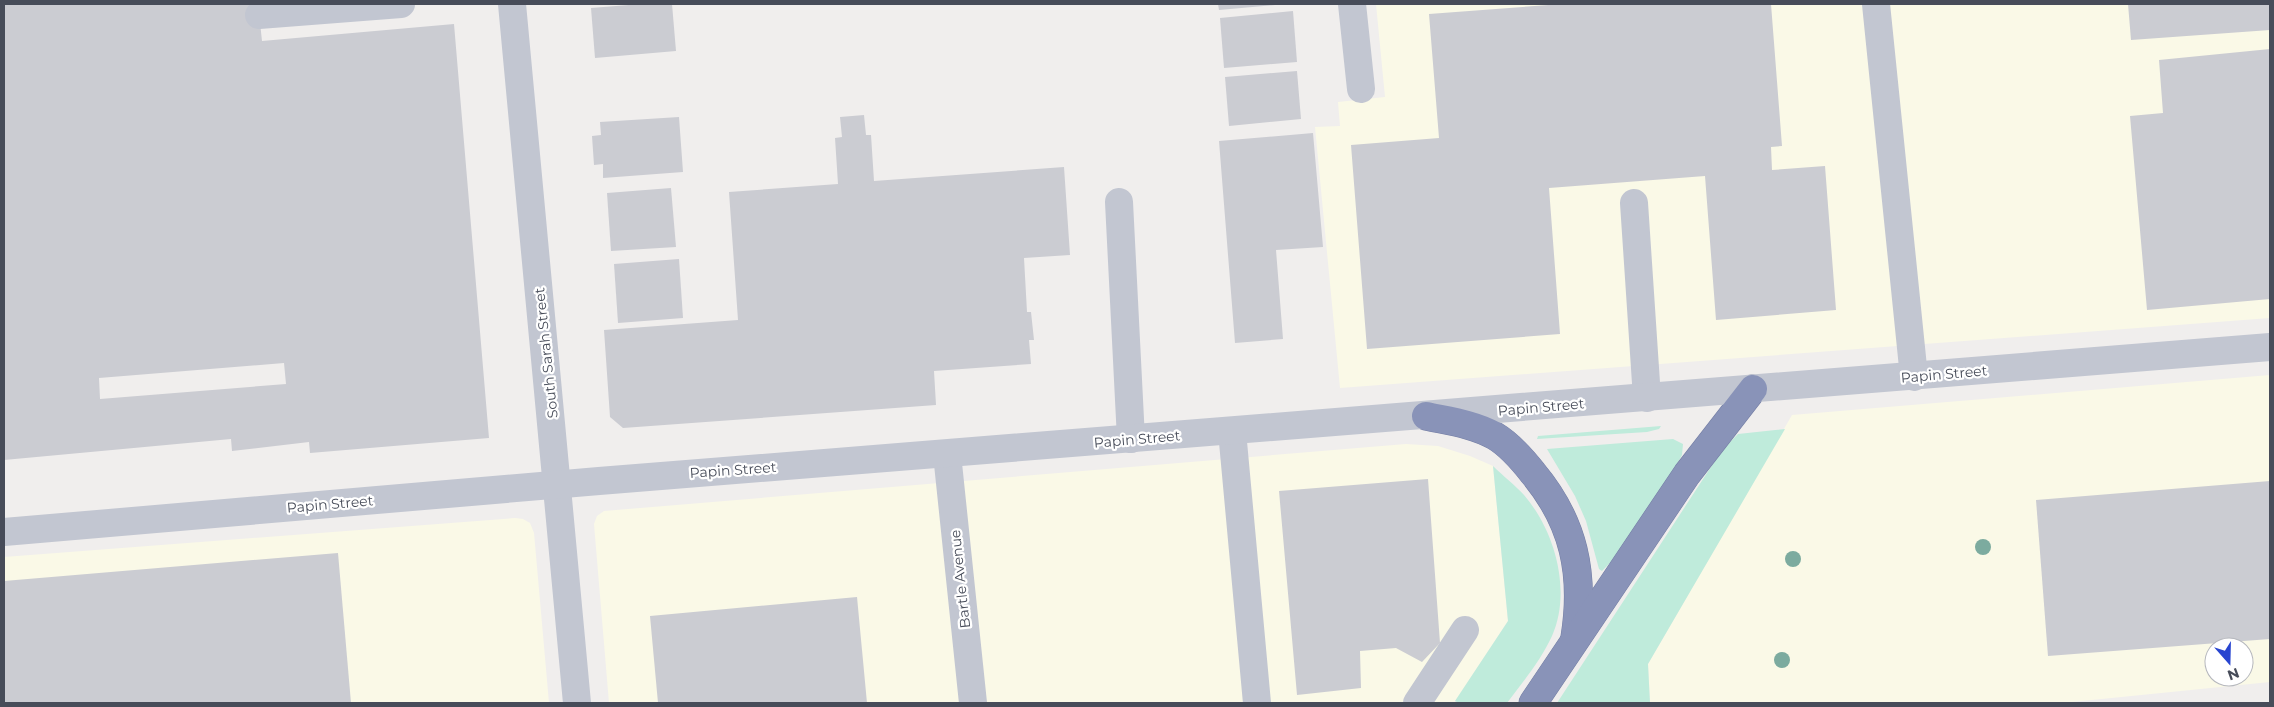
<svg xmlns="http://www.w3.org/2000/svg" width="2274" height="707" font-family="Montserrat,sans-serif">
  <rect width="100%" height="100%" fill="#f0eeed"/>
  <g fill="#faf9e7" fill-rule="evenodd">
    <polygon points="1376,4 2270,4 2270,318 1340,388 1315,127 1340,126 1338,102 1385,97"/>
    <path d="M 2270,375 L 2270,682 L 2062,703 L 1650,703 L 1648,664 L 1792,415 ZM 2214,647 L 2244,647 L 2244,677 L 2214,677 Z"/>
    <polygon points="1406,444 1438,446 1470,456 1493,466 1508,621 1454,703 609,703 594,524 597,516 604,511"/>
    <polygon points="515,518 523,519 530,523 534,533 549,703 4,703 4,557"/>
  </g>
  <g fill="#bfebdb">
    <polygon points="1661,426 1659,429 1647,432 1537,439 1538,436"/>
    <polygon points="1785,429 1648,664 1650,703 1557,703 1722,450 1738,434"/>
    <polygon points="1673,439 1683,444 1682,455 1676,466 1618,555 1602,571 1599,569 1586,521 1575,496 1547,449"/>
    <path d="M 1493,466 C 1503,476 1515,485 1524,495 C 1555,531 1572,591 1552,636 C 1541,660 1523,682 1507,703 L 1459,703 L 1455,701 L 1508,621 Z"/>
  </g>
  <g fill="#cbccd2" fill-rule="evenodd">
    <path d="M 4,4 L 258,4 L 262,41 L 454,24 L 489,438 L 310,453 L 309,442 L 232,451 L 231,439 L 4,460 ZM 284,363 L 286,384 L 100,399 L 99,378 Z"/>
    <polygon points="641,4 672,4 676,51 595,58 591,8"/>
    <polygon points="1218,4 1275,4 1275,5 1219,10"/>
    <polygon points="1562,4 1771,4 1782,146 1771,147 1772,170 1825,166 1836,310 1716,320 1705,176 1549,188 1560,334 1367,349 1351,145 1439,138 1429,14"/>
    <polygon points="2128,4 2270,4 2270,30 2131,40"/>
    <polygon points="1293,11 1297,62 1224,68 1220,18"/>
    <polygon points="2270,49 2270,299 2147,310 2130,116 2163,113 2159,60"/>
    <polygon points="1297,71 1301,119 1229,126 1225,77"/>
    <polygon points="864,115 866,135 871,135 874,181 1064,167 1070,255 1024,258 1027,312 1031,312 1034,340 1029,340 1031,364 934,371 936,405 623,428 610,417 604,330 738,320 729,192 838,184 835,138 842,137 840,117"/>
    <polygon points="679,117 683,172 603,178 603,164 594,165 592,136 601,135 600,122"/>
    <polygon points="1313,133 1323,247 1276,250 1283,339 1235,343 1219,141"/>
    <polygon points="671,188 676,247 611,251 607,193"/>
    <polygon points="679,259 683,318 618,323 614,264"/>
    <polygon points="1428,479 1440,643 1422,662 1396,648 1360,651 1361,688 1297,695 1279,491"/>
    <polygon points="2270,481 2270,639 2048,656 2036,500"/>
    <polygon points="338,553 351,703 4,703 4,581"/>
    <polygon points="857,597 867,703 658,703 650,616"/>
  </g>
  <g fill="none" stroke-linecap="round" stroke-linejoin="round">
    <defs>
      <g id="highway">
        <path d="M 1426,416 C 1449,421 1474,424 1495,436 C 1510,445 1522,459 1533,473 C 1574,522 1585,574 1575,637"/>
        <polyline points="1533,703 1687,474 1753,389"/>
      </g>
    </defs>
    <use href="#highway" stroke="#747ea4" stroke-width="29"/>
    <g stroke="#c2c6d1" stroke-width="28">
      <polyline points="512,4 577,703"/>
      <polyline points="1352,4 1361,89"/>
      <polyline points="1876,4 1914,377"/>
      <polyline points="259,15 401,4"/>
      <polyline points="1119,202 1131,439"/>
      <polyline points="1634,203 1647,398"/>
      <polyline points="1232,431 1257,703"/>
      <polyline points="947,454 973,703"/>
      <polyline points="4,532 599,481 2270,347"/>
      <polyline points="1417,703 1465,630"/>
    </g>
    <use href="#highway" stroke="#8993b8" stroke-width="28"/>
  </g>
  <g fill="#7cab9f">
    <circle cx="1983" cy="547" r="8"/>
    <circle cx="1793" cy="559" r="8"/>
    <circle cx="1782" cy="660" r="8"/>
  </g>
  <g text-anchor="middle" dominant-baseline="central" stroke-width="4.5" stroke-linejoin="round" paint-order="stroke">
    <g font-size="14" fill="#474c59" stroke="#fff">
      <text transform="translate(546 353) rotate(-96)">South Sarah Street</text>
      <text transform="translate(1944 374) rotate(-5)">Papin Street</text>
      <text transform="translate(1541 407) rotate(-5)">Papin Street</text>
      <text transform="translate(1137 439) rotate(-5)">Papin Street</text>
      <text transform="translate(733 470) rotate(-4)">Papin Street</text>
      <text transform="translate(330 504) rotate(-5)">Papin Street</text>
      <text transform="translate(960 579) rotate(-96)">Bartle Avenue</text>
    </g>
  </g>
  <rect width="2274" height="707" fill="none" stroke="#474c59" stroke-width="10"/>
  <g transform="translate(2229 662) rotate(160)"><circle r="24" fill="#ffffff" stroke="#b5b7bd"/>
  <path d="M0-4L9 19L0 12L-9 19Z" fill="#2845d0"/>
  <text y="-8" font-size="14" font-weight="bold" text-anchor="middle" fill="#474c59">N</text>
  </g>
</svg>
